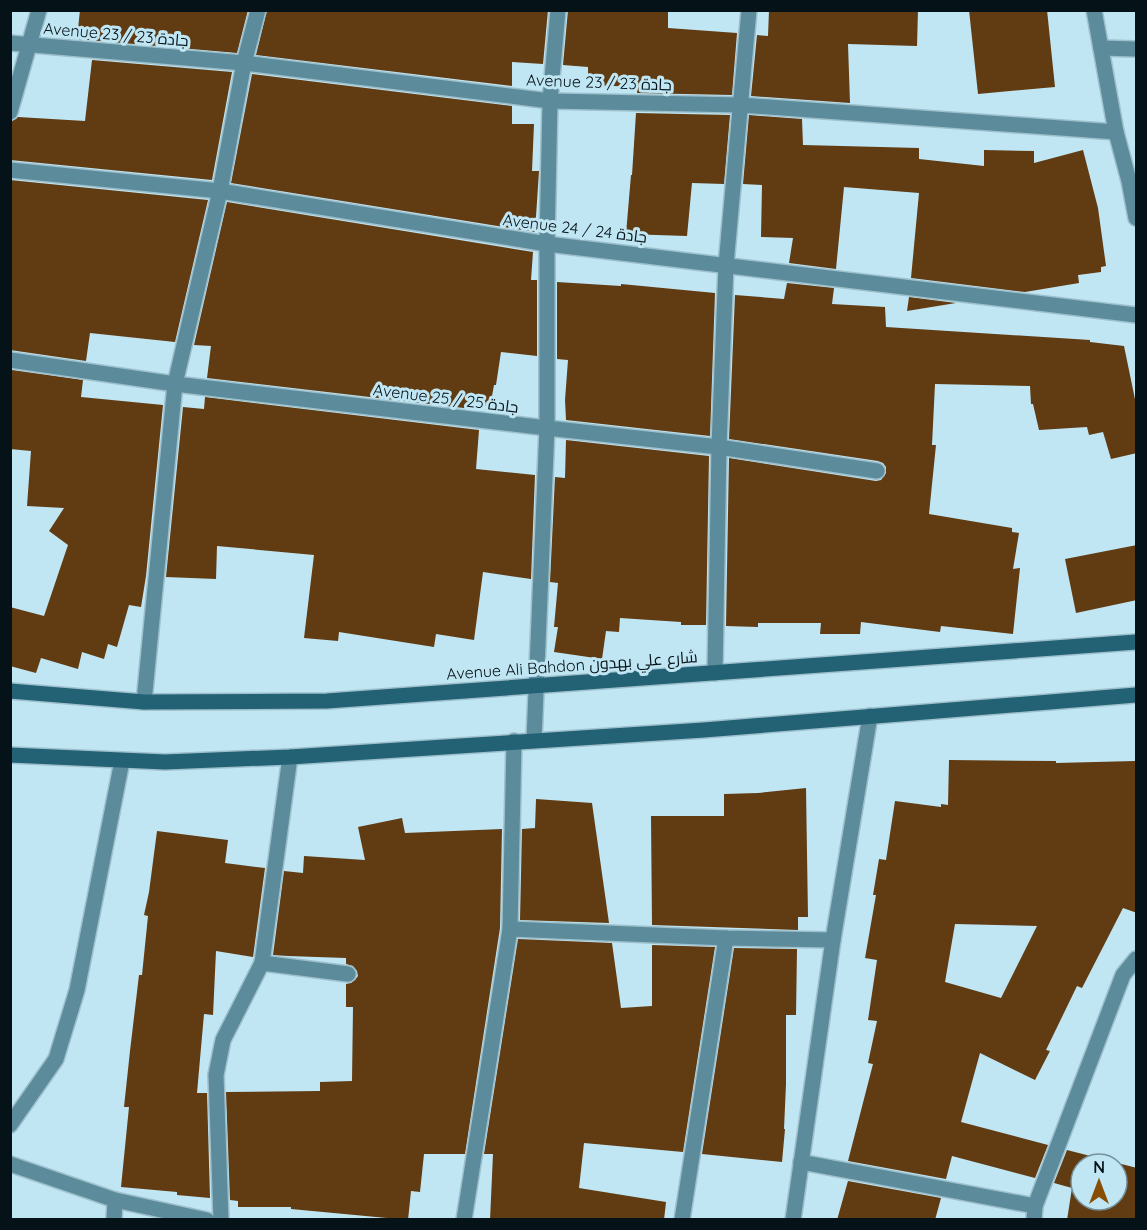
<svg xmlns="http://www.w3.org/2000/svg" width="1147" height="1230" font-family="Quicksand,Cairo,sans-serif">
  <rect width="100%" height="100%" fill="#c0e6f4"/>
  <g fill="#613b12" fill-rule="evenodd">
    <polygon points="80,10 248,10 237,53 77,39"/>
    <polygon points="267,10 548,10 543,64 512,62 512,86 256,55"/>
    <polygon points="568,10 668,10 668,28 737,33 732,95 637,93 638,87 588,85 588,67 563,65"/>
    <polygon points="769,10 918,10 917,46 848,44 850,103 751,96 757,35 768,36"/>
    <polygon points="969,10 1047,10 1055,87 978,94"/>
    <polygon points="92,60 232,72 212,180 10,160 10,122 16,119 18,117 85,121"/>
    <polygon points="252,74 512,106 512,124 534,124 532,171 539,171 535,232 231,183"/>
    <polygon points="636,113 730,115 724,184 692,183 687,236 626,234 631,175 632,175"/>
    <polygon points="749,115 802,119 803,145 919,148 919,159 984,166 984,150 1034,151 1034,163 1083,150 1098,208 1106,266 1101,267 1101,272 1078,275 1079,283 1025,292 911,278 919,193 844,187 836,269 789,263 793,238 761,237 762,185 743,184"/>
    <polygon points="10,180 208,200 175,342 90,333 86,361 10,350"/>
    <polygon points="227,202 533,252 531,280 537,280 537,356 501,352 496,385 494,385 490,407 481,405 481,410 207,378 211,346 194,345"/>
    <polygon points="557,282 621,286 621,284 715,293 710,436 566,420 565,400 568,360 557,359"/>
    <polygon points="787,283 834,288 832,304 885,307 886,327 1090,340 1090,342 1124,346 1137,409 1137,453 1111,459 1103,432 1089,435 1087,427 1039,430 1033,404 1031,404 1030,386 935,384 932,445 936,445 929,514 1012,528 1012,532 1019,533 1013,569 1020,568 1013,634 941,626 940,632 861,622 860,634 820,634 821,623 758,623 758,627 726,626 729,458 876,481 881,480 886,473 886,467 883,463 878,461 729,439 735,295 784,299"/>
    <polygon points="909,297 956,303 907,311"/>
    <polygon points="12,370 83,380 81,397 163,405 146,576 141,607 129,605 117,647 108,644 104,659 82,652 78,669 41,658 36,673 10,666 10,607 44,616 68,545 49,531 64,508 27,506 31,451 10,449"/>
    <polygon points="205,397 479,430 476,469 535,475 531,579 483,572 474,640 436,634 434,647 339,632 338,641 304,638 314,555 217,546 216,579 166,577 183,407 204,409"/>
    <polygon points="566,440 709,456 706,625 681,625 681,622 620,618 619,632 606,631 602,659 554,652 558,627 554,627 558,583 550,582 555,477 565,478"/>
    <polygon points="1137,545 1137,600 1076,613 1065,559"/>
    <path d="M 949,760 L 1056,761 L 1056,763 L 1135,761 L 1137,800 L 1137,913 L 1123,908 L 1082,988 L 1077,986 L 1046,1050 L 1050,1051 L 1035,1080 L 980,1053 L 961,1122 L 1048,1145 L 1035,1178 L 952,1156 L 946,1179 L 848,1161 L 873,1064 L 868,1063 L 877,1021 L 868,1020 L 877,960 L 865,958 L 876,895 L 873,895 L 879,859 L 886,860 L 895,801 L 941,807 L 941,804 L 948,805 ZM 955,924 L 1037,926 L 1001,998 L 945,982 Z"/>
    <polygon points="806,788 808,917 798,917 798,930 652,925 651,816 724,816 724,794 758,793"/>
    <polygon points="536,799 592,803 609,923 520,920 522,829 535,828"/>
    <polygon points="402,818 405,833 502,829 500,928 465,1154 424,1154 420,1192 411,1191 408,1220 291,1209 291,1207 238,1207 238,1201 230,1200 226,1092 320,1091 320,1082 352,1081 353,1007 346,1007 346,984 351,983 355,980 358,976 357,971 353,966 346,964 346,958 288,956 273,955 284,871 303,873 304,856 365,860 358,827"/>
    <polygon points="157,831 228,840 225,863 265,868 253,957 216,951 213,1015 204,1014 197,1093 207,1093 210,1198 177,1195 177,1192 121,1187 129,1107 124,1107 130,1051 139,975 142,975 148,916 144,915 149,892"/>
    <polygon points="518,939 612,943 621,1008 652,1006 652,945 715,947 683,1152 584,1143 579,1188 666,1202 664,1220 490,1220 493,1154 484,1154"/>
    <polygon points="734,948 797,949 796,1015 786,1015 786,1084 784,1129 785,1129 782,1162 702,1154"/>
    <path d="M 1067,1150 L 1137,1168 L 1137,1220 L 1067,1220 L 1072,1188 L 1054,1183 ZM 1081,1164 L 1117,1164 L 1117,1200 L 1081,1200 Z"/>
    <polygon points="848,1181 941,1198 935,1220 837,1220"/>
  </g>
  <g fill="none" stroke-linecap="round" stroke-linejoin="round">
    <defs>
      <g id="minor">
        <polyline points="10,43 244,63 550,101 741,105 1116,132"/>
        <polyline points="1101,48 1136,49"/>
        <polyline points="10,112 39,10"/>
        <polyline points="10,170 220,191 547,244 1136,315"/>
        <polyline points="10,360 175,384 547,428 719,447 877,471"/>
        <polyline points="715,673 719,447 726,265 749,10"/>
        <polyline points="144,702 175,384 220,191 244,63 258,10"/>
        <polyline points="534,740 547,428 547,244 550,101 558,10"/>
        <polyline points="510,929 726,938 833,940"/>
        <polyline points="262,963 348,974"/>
        <polyline points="10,1125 56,1059 77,990 122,761"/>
        <polyline points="801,1162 1035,1206"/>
        <polyline points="10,1164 115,1200 207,1220"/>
        <polyline points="114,1220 115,1200"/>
        <polyline points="221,1220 216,1075 223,1040 262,963 290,757"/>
        <polyline points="464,1220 510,929 514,741"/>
        <polyline points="682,1220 726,938"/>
        <polyline points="793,1220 833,940 870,716"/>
        <polyline points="1034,1220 1035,1206 1123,975 1136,959"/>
      </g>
      <polyline id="tertiary" points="1094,10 1116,132 1129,181 1136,218"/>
      <g id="secondary">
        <polyline points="10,691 144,702 327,701 1136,642"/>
        <polyline points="10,755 165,762 290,757 704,730 1136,695"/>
      </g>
    </defs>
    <use href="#minor" stroke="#9ec0cc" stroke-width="18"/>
    <use href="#tertiary" stroke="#9ec0cc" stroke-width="18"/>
    <use href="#secondary" stroke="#9ec0cc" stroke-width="18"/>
    <use href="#minor" stroke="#5c8c9c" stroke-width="15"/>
    <use href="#tertiary" stroke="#5c8c9c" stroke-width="15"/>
    <use href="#secondary" stroke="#236174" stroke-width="15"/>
  </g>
  <g text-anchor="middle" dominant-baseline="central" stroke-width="6" stroke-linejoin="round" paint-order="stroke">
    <g font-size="16" fill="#051217" stroke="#c0e6f4">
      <text transform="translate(116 34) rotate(5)">Avenue 23 / جادة 23</text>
      <text transform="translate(599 82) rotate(2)">Avenue 23 / جادة 23</text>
      <text transform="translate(575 228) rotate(7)">Avenue 24 / جادة 24</text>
      <text transform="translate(446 398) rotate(7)">Avenue 25 / جادة 25</text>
      <text transform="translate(572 665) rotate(-4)">Avenue Ali Bahdon شارع علي بهدون</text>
    </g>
  </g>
  <rect width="1147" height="1230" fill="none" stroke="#051217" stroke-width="24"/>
  <g transform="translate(1099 1182)"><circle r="28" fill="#c0e6f4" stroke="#75919c" stroke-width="1.5"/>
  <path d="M0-4.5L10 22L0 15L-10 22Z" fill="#864d03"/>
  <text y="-9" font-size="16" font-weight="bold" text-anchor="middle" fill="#051217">N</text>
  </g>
</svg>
